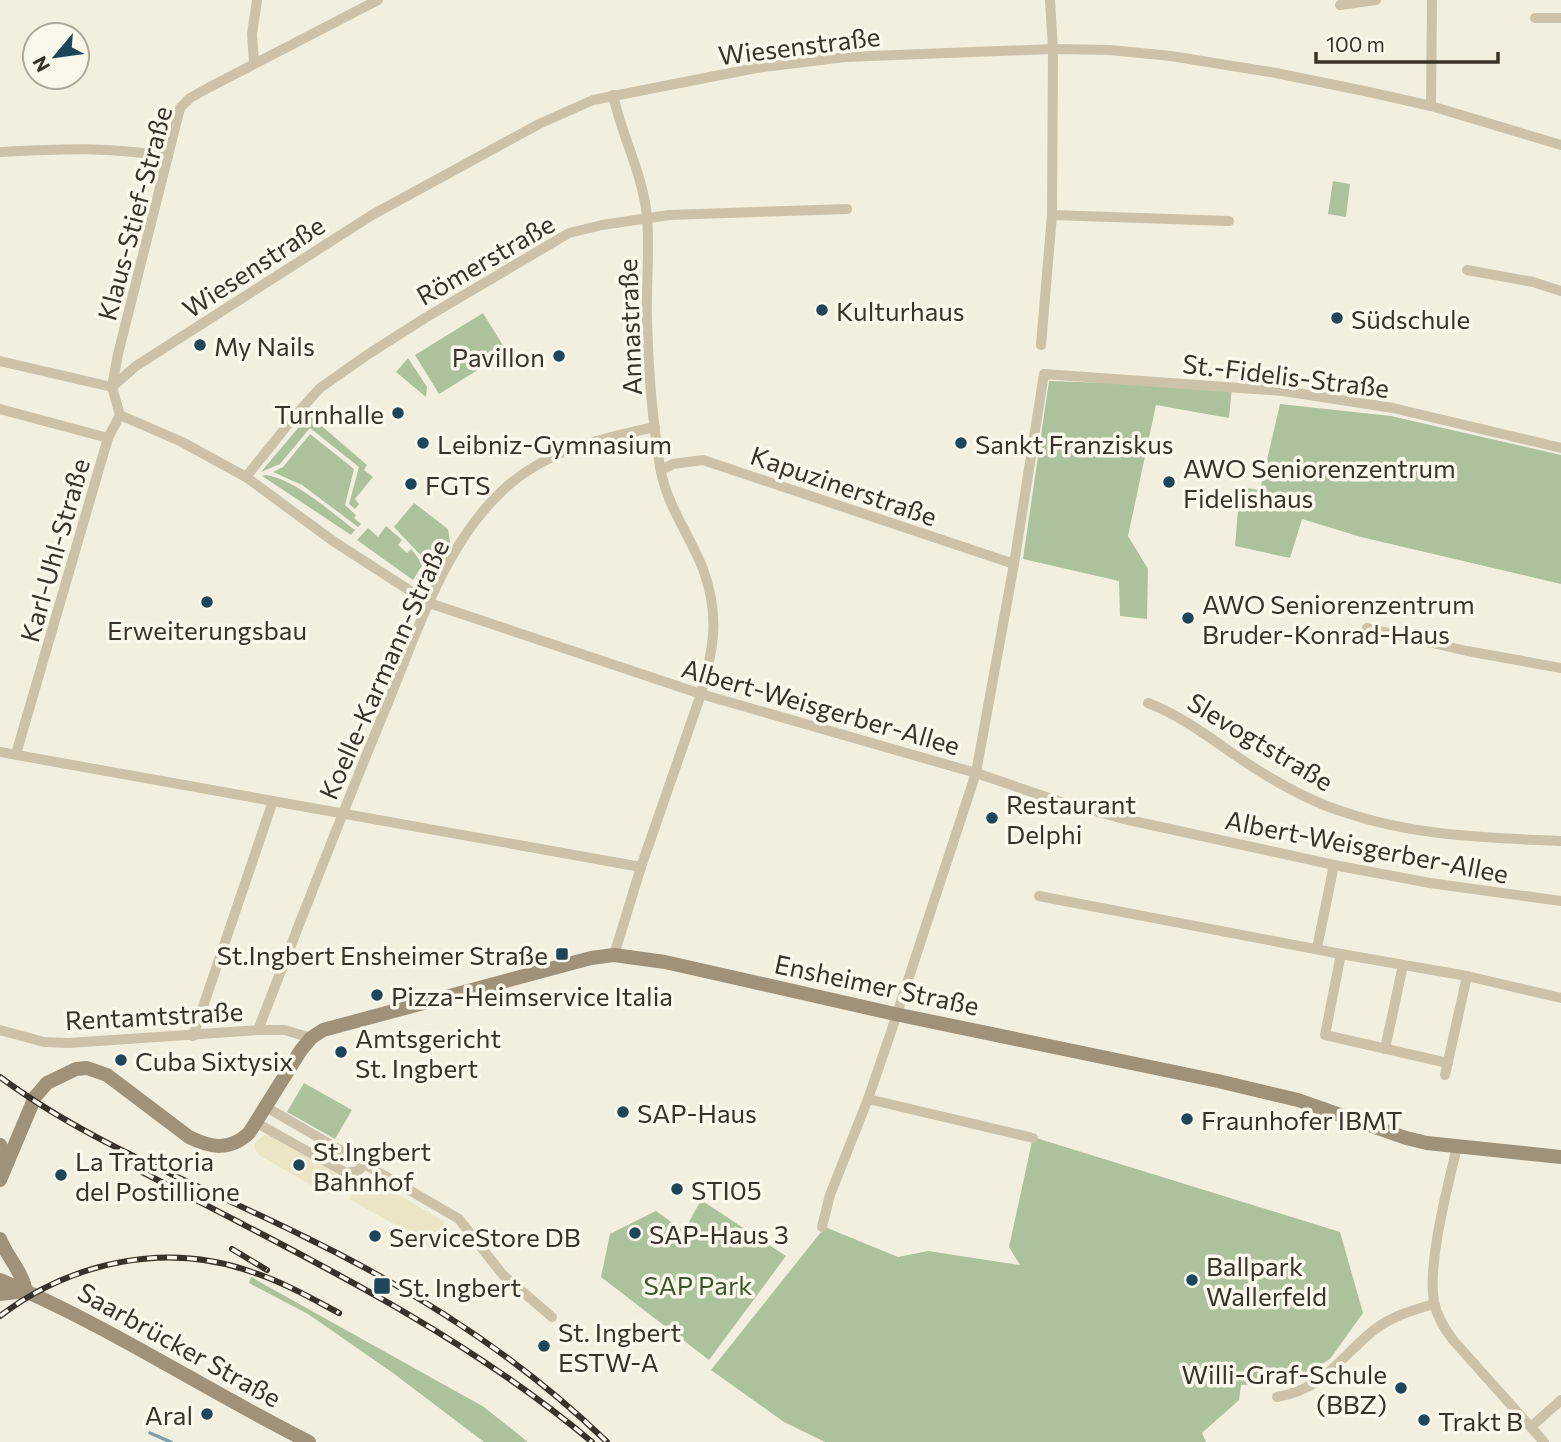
<svg xmlns="http://www.w3.org/2000/svg" width="1561" height="1442" font-family="Commissioner,sans-serif">
  <rect width="100%" height="100%" fill="#f3efde"/>
  <g fill="#acc29d">
    <polygon points="1333,181 1350,184 1346,217 1328,214"/>
    <polygon points="483,313 507,352 439,394 415,355"/>
    <polygon points="408,358 427,387 426,397 396,372"/>
    <polygon points="1049,381 1232,387 1229,418 1156,405 1128,536 1148,569 1147,619 1120,616 1119,581 1023,559"/>
    <polygon points="1280,404 1391,416 1561,455 1561,584 1361,537 1302,519 1290,558 1235,546 1240,487 1260,490"/>
    <polygon points="309,415 367,465 364,470 373,477 355,499 359,504 355,509 349,504 359,467 310,428 280,464 261,472"/>
    <polygon points="310,434 354,469 345,505 356,515 354,518 361,524 358,527 302,485 273,472 283,467"/>
    <path d="M 266,475 C 295,479 332,513 355,530 L 351,535 L 262,476 Z"/>
    <polygon points="414,503 448,529 450,542 435,569 432,568 427,576 429,579 425,585 419,583 428,563 394,527"/>
    <polygon points="386,526 402,540 398,545 407,553 411,549 423,564 413,580 357,540 368,528 378,537"/>
    <polygon points="304,1083 352,1110 335,1139 287,1112"/>
    <polygon points="1033,1137 1340,1232 1363,1313 1330,1359 1295,1380 1270,1384 1241,1385 1239,1400 1202,1433 1206,1442 825,1442 784,1422 711,1370 825,1227 898,1257 928,1251 1020,1265 1009,1247"/>
    <polygon points="701,1200 786,1256 709,1360 601,1277 610,1234 656,1211 684,1231"/>
    <polygon points="251,1277 484,1407 528,1442 484,1442 393,1373 308,1314 249,1283"/>
  </g>
  <g fill="#ebe5c5">
    <polygon points="264,1135 270,1136 338,1175 340,1182 338,1189 331,1194 325,1193 259,1155 255,1149 255,1143"/>
    <polygon points="369,1177 445,1222 431,1248 413,1238 414,1235 349,1199 360,1181"/>
  </g>
  <g fill="none" stroke-linecap="round" stroke-linejoin="round">
    <polyline stroke="#7ca0b0" stroke-width="3.5" points="150,1433 171,1442"/>
    <g stroke="#cbc2a9" stroke-width="10">
      <polyline points="1050,0 1053,49 1052,215 1229,221"/>
      <polyline points="1340,5 1376,0"/>
      <polyline points="1535,18 1561,18"/>
      <polyline points="254,63 252,34 257,0"/>
      <path d="M 613,95 C 622,137 643,174 647,217 C 650,251 646,285 647,318 C 648,368 652,418 660,467 C 667,507 689,533 703,569 C 720,615 714,648 701,694 L 641,867 L 614,955"/>
      <polyline points="1431,106 1432,0"/>
      <path d="M 0,152 C 57,149 112,146 168,157"/>
      <polyline points="1467,270 1533,282 1561,291"/>
      <polyline points="1041,345 1052,215"/>
      <polyline points="0,361 112,387"/>
      <polyline points="112,387 136,366 372,215 539,124 593,100 756,68 845,57 1053,49 1110,50 1171,56 1276,73 1369,92 1431,106 1561,145"/>
      <polyline points="0,409 108,438"/>
      <polyline points="120,415 182,442 246,477 333,541 429,603 701,694 976,773 1058,801 1124,819 1334,865 1430,883 1561,901"/>
      <polyline points="120,415 112,387 118,354 180,108 190,98 208,88 378,0"/>
      <polyline points="661,470 673,464 703,460 1014,564"/>
      <polyline points="246,477 294,417 320,388 367,355 425,318 569,233 602,225 669,215 847,209"/>
      <polyline points="1367,628 1467,651 1561,668"/>
      <path d="M 1148,703 C 1195,721 1232,757 1276,781 C 1297,793 1320,805 1344,812 C 1413,836 1489,838 1561,841"/>
      <polyline points="0,752 641,867"/>
      <polyline points="16,754 108,438 120,415"/>
      <polyline points="1039,896 1341,954 1467,976 1561,998"/>
      <polyline points="1317,948 1334,865"/>
      <polyline points="1341,954 1325,1035 1448,1063"/>
      <polyline points="0,1030 44,1042 69,1043 258,1030 285,1030 311,1038"/>
      <path d="M 258,1030 C 300,922 342,813 387,705 C 416,634 444,546 501,492 C 543,451 599,439 655,427"/>
      <polyline points="193,1036 273,801"/>
      <polyline points="1385,1049 1403,965"/>
      <polyline points="1445,1075 1467,976"/>
      <polyline points="868,1099 1033,1138"/>
      <polyline points="266,1107 459,1219 503,1275 552,1317"/>
      <polyline points="257,1123 346,1173 358,1171 365,1164"/>
      <path d="M 1457,1147 C 1448,1185 1427,1265 1434,1302 C 1437,1317 1444,1328 1453,1340 L 1544,1442"/>
      <polyline points="822,1227 830,1195 868,1099 892,1029 976,773 1014,564 1044,374 1283,391 1393,408 1561,448"/>
      <path d="M 1277,1397 C 1325,1389 1340,1357 1374,1330 C 1392,1316 1413,1310 1434,1304"/>
      <polyline points="1531,1427 1561,1400"/>
    </g>
    <g stroke="#9f927b" stroke-width="14">
      <polyline points="0,1145 8,1161"/>
      <path d="M 0,1180 L 35,1097 L 47,1083 L 76,1069 L 87,1068 L 107,1075 L 189,1137 C 211,1148 230,1151 249,1133 L 301,1050 L 311,1038 L 323,1030 L 591,958 L 614,955 L 665,962 L 895,1014 L 1218,1081 L 1298,1100 L 1406,1138 L 1427,1143 L 1561,1157"/>
      <path d="M 0,1239 C 7,1257 22,1271 26,1291"/>
      <path d="M 0,1280 C 108,1325 205,1390 309,1442"/>
      <polyline points="0,1294 25,1291"/>
    </g>
    <defs>
      <g id="rail">
        <path d="M 0,1077 C 93,1146 203,1186 305,1237 C 414,1290 520,1357 607,1442"/>
        <path d="M 127,1164 C 286,1248 453,1325 592,1442"/>
        <polyline points="232,1249 267,1270"/>
        <path d="M 0,1316 C 71,1262 166,1241 252,1272 C 283,1282 311,1298 339,1313"/>
      </g>
    </defs>
    <use href="#rail" stroke="#393229" stroke-width="6"/>
    <use href="#rail" stroke="#faf7eb" stroke-width="3.5" stroke-dasharray="10" stroke-linecap="butt"/>
  </g>
  <g fill="#1e465b" stroke="#faf7eb" stroke-width="2.5">
    <circle cx="822" cy="310" r="7"/>
    <circle cx="1337" cy="318" r="7"/>
    <circle cx="200" cy="345" r="7"/>
    <circle cx="559" cy="356" r="7"/>
    <circle cx="398" cy="413" r="7"/>
    <circle cx="423" cy="443" r="7"/>
    <circle cx="961" cy="443" r="7"/>
    <circle cx="1169" cy="482" r="7"/>
    <circle cx="411" cy="484" r="7"/>
    <circle cx="207" cy="602" r="7"/>
    <circle cx="1188" cy="618" r="7"/>
    <circle cx="992" cy="818" r="7"/>
    <rect x="555" y="947" width="14" height="14" rx="3.5"/>
    <circle cx="377" cy="995" r="7"/>
    <circle cx="341" cy="1052" r="7"/>
    <circle cx="121" cy="1060" r="7"/>
    <circle cx="623" cy="1112" r="7"/>
    <circle cx="1187" cy="1119" r="7"/>
    <circle cx="299" cy="1165" r="7"/>
    <circle cx="61" cy="1175" r="7"/>
    <circle cx="677" cy="1189" r="7"/>
    <circle cx="635" cy="1233" r="7"/>
    <circle cx="375" cy="1236" r="7"/>
    <circle cx="1192" cy="1280" r="7"/>
    <rect x="373" y="1277" width="18" height="18" rx="3.5"/>
    <circle cx="544" cy="1346" r="7"/>
    <circle cx="1401" cy="1388" r="7"/>
    <circle cx="207" cy="1414" r="7"/>
    <circle cx="1424" cy="1420" r="7"/>
  </g>
  <g text-anchor="middle" dominant-baseline="central" stroke-width="7" stroke-linejoin="round" paint-order="stroke">
    <g font-size="26" fill="#393229" stroke="#faf7eb">
      <text transform="translate(799 45) rotate(-7)">Wiesenstraße</text>
      <text transform="translate(134 213) rotate(-75)">Klaus-Stief-Straße</text>
      <text transform="translate(485 259) rotate(-30)">Römerstraße</text>
      <text transform="translate(253 266) rotate(-33)">Wiesenstraße</text>
      <text transform="translate(629 327) rotate(-92)">Annastraße</text>
      <text transform="translate(1286 375) rotate(7)">St.-Fidelis-Straße</text>
      <text transform="translate(844 485) rotate(19)">Kapuzinerstraße</text>
      <text transform="translate(54 550) rotate(-74)">Karl-Uhl-Straße</text>
      <text transform="translate(383 669) rotate(-66)">Koelle-Karmann-Straße</text>
      <text transform="translate(821 706) rotate(16)">Albert-Weisgerber-Allee</text>
      <text transform="translate(1261 741) rotate(31)">Slevogtstraße</text>
      <text transform="translate(1367 846) rotate(11)">Albert-Weisgerber-Allee</text>
      <text transform="translate(877 984) rotate(12)">Ensheimer Straße</text>
      <text transform="translate(154 1015) rotate(-3)">Rentamtstraße</text>
      <text transform="translate(180 1344) rotate(29)">Saarbrücker Straße</text>
    </g>
    <g font-size="26" fill="#393229" stroke="#faf7eb" text-anchor="start">
      <text x="836" y="310">Kulturhaus</text>
      <text x="1351" y="318">Südschule</text>
      <text x="214" y="345">My Nails</text>
      <text x="545" y="356" text-anchor="end">Pavillon</text>
      <text x="384" y="413" text-anchor="end">Turnhalle</text>
      <text x="437" y="443">Leibniz-Gymnasium</text>
      <text x="975" y="443">Sankt Franziskus</text>
      <text x="1183" y="467">AWO Seniorenzentrum<tspan x="1183" dy="30">Fidelishaus</tspan></text>
      <text x="425" y="484">FGTS</text>
      <text x="1202" y="603">AWO Seniorenzentrum<tspan x="1202" dy="30">Bruder-Konrad-Haus</tspan></text>
      <text x="207" y="629" text-anchor="middle">Erweiterungsbau</text>
      <text x="1006" y="803">Restaurant<tspan x="1006" dy="30">Delphi</tspan></text>
      <text x="548" y="954" text-anchor="end">St.Ingbert Ensheimer Straße</text>
      <text x="391" y="995">Pizza-Heimservice Italia</text>
      <text x="355" y="1037">Amtsgericht<tspan x="355" dy="30">St. Ingbert</tspan></text>
      <text x="135" y="1060">Cuba Sixtysix</text>
      <text x="637" y="1112">SAP-Haus</text>
      <text x="1201" y="1119">Fraunhofer IBMT</text>
      <text x="313" y="1150">St.Ingbert<tspan x="313" dy="30">Bahnhof</tspan></text>
      <text x="75" y="1160">La Trattoria<tspan x="75" dy="30">del Postillione</tspan></text>
      <text x="691" y="1189">STI05</text>
      <text x="649" y="1233">SAP-Haus 3</text>
      <text x="389" y="1236">ServiceStore DB</text>
      <text x="1206" y="1265">Ballpark<tspan x="1206" dy="30">Wallerfeld</tspan></text>
      <text x="398" y="1286">St. Ingbert</text>
      <text x="558" y="1331">St. Ingbert<tspan x="558" dy="30">ESTW-A</tspan></text>
      <text x="1387" y="1373" text-anchor="end">Willi-Graf-Schule<tspan x="1387" dy="30">(BBZ)</tspan></text>
      <text x="193" y="1414" text-anchor="end">Aral</text>
      <text x="1438" y="1420">Trakt B</text>
    </g>
    <g font-size="26" fill="#3c572d" stroke="#faf7eb">
      <text x="698" y="1284">SAP Park</text>
    </g>
  </g>
  <g transform="translate(56 56) rotate(241)"><circle r="33" fill="#faf7eb" stroke="#ada89d" stroke-width="2"/>
  <path d="M0-5L12 26L0 18L-12 26Z" fill="#1e465b"/>
  <text y="-10" font-size="19" font-weight="bold" text-anchor="middle" fill="#393229">N</text>
  </g>
  <path d="M1316 52v10h182v-10" fill="none" stroke="#393229" stroke-width="3.5"/>
  <text x="1326" y="52" font-size="21" fill="#393229" stroke="#faf7eb" stroke-width="5" paint-order="stroke">100 m</text>
</svg>
